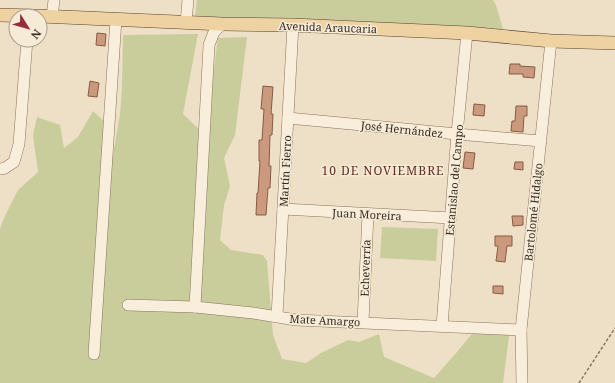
<svg xmlns="http://www.w3.org/2000/svg" width="615" height="383" font-family="'Noto Serif',serif">
  <rect width="100%" height="100%" fill="#eee0c7"/>
  <g fill="#c9cc9b">
    <polygon points="197,0 493,0 496,5 503,29 420,27 195,17"/>
    <polygon points="198,34 183,114 205,135 218,38 247,37 235,135 224,158 230,186 224,205 220,240 231,250 263,255 267,261 273,335 282,359 306,363 321,353 348,340 359,342 379,334 384,357 434,378 457,352 481,323 499,323 509,336 503,383 0,383 0,229 3,220 18,190 38,172 33,135 37,117 60,125 64,148 78,137 93,111 110,127 113,155 120,114 122,89 123,35"/>
    <polygon points="382,227 438,229 436,261 380,258"/>
  </g>
  <g fill="#cb9a7e" stroke="#885a43">
    <polygon points="97,33 106,34 105,46 96,45"/>
    <polygon points="510,64 520,64 520,66 535,67 534,78 523,77 523,74 509,74"/>
    <polygon points="90,81 99,83 97,97 88,96"/>
    <polygon points="263,86 273,87 271,114 273,114 272,135 270,135 269,166 271,166 270,188 268,188 266,215 256,215 257,193 258,193 260,161 259,161 259,140 262,140 264,109 261,109"/>
    <polygon points="474,104 485,105 484,116 473,115"/>
    <polygon points="516,106 527,106 527,116 524,116 523,132 511,131 512,121 515,121"/>
    <polygon points="465,152 475,153 473,169 463,168"/>
    <polygon points="515,162 523,162 523,170 514,169"/>
    <polygon points="512,216 523,216 523,225 513,226"/>
    <polygon points="495,236 512,236 512,246 507,246 505,262 496,261 498,246 495,246"/>
    <polygon points="493,286 503,286 503,294 493,293"/>
  </g>
  <g fill="none" stroke-linecap="round" stroke-linejoin="round">
    <defs>
      <g id="minor">
        <polyline points="52,17 54,0"/>
        <polyline points="186,22 188,0"/>
        <polyline points="288,118 457,134 541,141"/>
        <polyline points="0,169 5,168 14,162 19,144 27,40"/>
        <polyline points="283,209 451,218"/>
        <polyline points="128,305 195,307 253,313 296,320 521,330"/>
        <polyline points="195,307 209,45 214,32 222,24"/>
        <polyline points="277,316 293,25"/>
        <polyline points="363,322 368,214"/>
        <polyline points="442,326 457,134 467,33"/>
        <polyline points="94,354 116,19"/>
        <polyline points="522,383 521,330 551,41"/>
      </g>
      <g id="major">
        <polyline points="0,15 34,16"/>
        <polyline points="40,16 222,24 293,25 467,33 551,41 615,43"/>
      </g>
    </defs>
    <use href="#minor" stroke="#89725d" stroke-width="12"/>
    <use href="#major" stroke="#574031" stroke-width="14"/>
    <polyline stroke="#89725d" stroke-width="1.5" stroke-dasharray="3 2" stroke-linecap="butt" points="579,383 615,328"/>
    <use href="#minor" stroke="#f8eedb" stroke-width="11"/>
    <use href="#major" stroke="#efd2a1" stroke-width="13"/>
  </g>
  <g text-anchor="middle" dominant-baseline="central" stroke-width="3" stroke-linejoin="round" paint-order="stroke">
    <g font-size="11" fill="#3a2b20" stroke="#f5ebd7">
      <text transform="translate(328 27) rotate(2)">Avenida Araucaria</text>
      <text transform="translate(402 129) rotate(6)">José Hernández</text>
      <text transform="translate(285 171) rotate(-87)">Martín Fierro</text>
      <text transform="translate(454 180) rotate(-85)">Estanislao del Campo</text>
      <text transform="translate(533 212) rotate(-84)">Bartolomé Hidalgo</text>
      <text transform="translate(367 214) rotate(3)">Juan Moreira</text>
      <text transform="translate(365 268) rotate(-88)">Echeverría</text>
      <text transform="translate(325 320) rotate(3)">Mate Amargo</text>
    </g>
    <g font-size="12" letter-spacing="1" fill="#662b21" stroke="#f5ebd7">
      <text x="383" y="170">10 DE NOVIEMBRE</text>
    </g>
  </g>
  <g transform="translate(28 28) rotate(127)"><circle r="19" fill="#f5ebd7" stroke="#aa9e8e"/>
  <path d="M0-3L7 15L0 10L-7 15Z" fill="#972e35"/>
  <text y="-6" font-size="11" font-weight="bold" text-anchor="middle" fill="#3a2b20">N</text>
  </g>
</svg>
